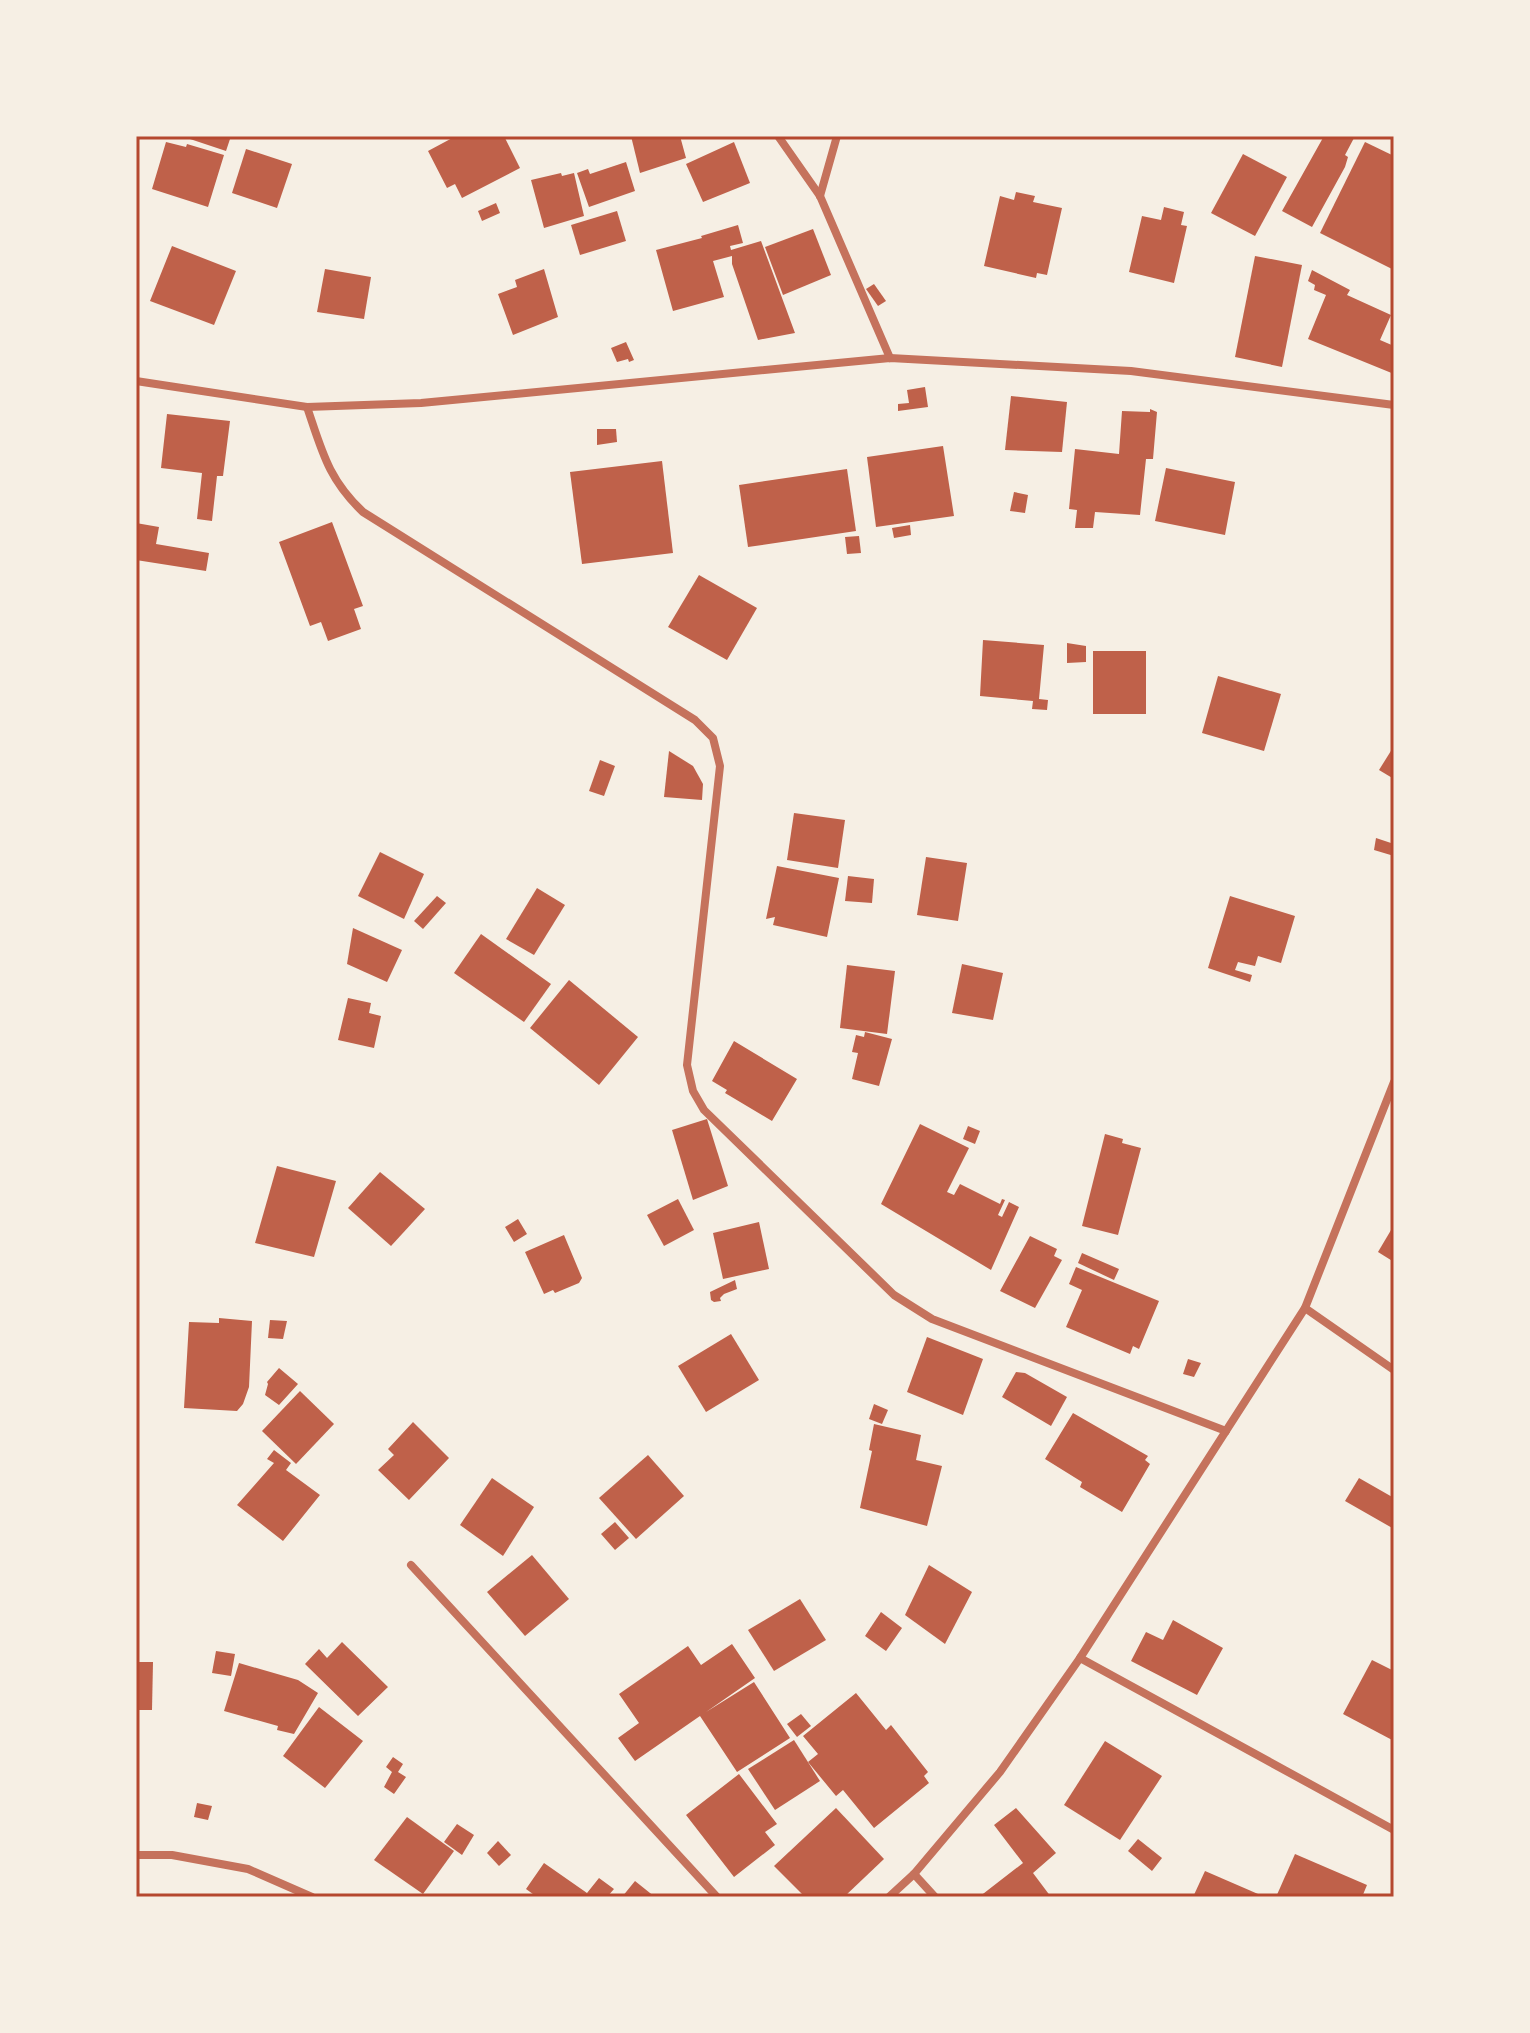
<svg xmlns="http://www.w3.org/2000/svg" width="1530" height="2033" font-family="'Sofia Sans Condensed',sans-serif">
  <rect width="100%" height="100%" fill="#f6efe4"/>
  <g fill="#bf614a">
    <polygon points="181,136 231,136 226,151"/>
    <polygon points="456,136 504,136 520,168 462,198 455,184 447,188 428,151"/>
    <polygon points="631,136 680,136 686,158 640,173"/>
    <polygon points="1324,136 1349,136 1354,138 1345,155 1348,157 1345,167 1312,227 1282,211"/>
    <polygon points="166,142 186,147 187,144 224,155 208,207 152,189"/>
    <polygon points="734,142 750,183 703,202 686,164"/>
    <polygon points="1365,142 1394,156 1392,269 1320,233"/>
    <polygon points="246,149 292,164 277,208 232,193"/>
    <polygon points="1243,154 1287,177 1255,236 1211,213"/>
    <polygon points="626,162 635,191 589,207 577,173 588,169 590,174"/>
    <polygon points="561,173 562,176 574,173 584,216 544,228 531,180"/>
    <polygon points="1016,192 1035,196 1033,202 1062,208 1047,275 1037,273 1036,278 984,266 1000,196 1014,200"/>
    <polygon points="496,203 500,213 482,221 478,211"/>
    <polygon points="1164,207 1184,212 1181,225 1187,226 1174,283 1129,272 1142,216 1161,220"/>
    <polygon points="617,211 626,241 580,255 571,225"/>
    <polygon points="738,225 743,243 730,246 731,250 761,241 795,333 758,340 732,264 732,256 713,261 724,297 673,311 656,250 702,238 701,236"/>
    <polygon points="813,229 831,275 783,295 765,247"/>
    <polygon points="172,246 236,271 214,325 150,301"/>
    <polygon points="1255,256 1302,265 1282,367 1235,357"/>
    <polygon points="325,269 371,277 364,319 317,312"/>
    <polygon points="544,269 558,317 513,335 498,294 517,287 515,280"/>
    <polygon points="1312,270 1350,290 1347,295 1391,315 1380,340 1394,346 1394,374 1308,339 1326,295 1314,290 1315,285 1308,281"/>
    <polygon points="874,284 886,301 878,306 866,289"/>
    <polygon points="626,342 634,360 629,362 628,359 617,362 611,348"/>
    <polygon points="925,387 928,407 898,411 898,404 909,403 907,390"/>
    <polygon points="1011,396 1067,402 1062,452 1005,450"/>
    <polygon points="1150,409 1157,412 1153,459 1146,459 1140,515 1095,512 1093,528 1075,528 1077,510 1069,509 1075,449 1119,454 1122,411 1150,412"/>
    <polygon points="167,414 230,421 223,476 217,476 212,521 197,519 202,473 161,468"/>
    <polygon points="597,429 616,429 617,442 597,445"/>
    <polygon points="943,446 954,516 876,527 867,457"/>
    <polygon points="662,461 673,553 582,564 570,472"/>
    <polygon points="1166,468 1235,482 1225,535 1155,521"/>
    <polygon points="847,469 856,531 748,547 739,485"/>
    <polygon points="1014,492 1028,495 1025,513 1010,511"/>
    <polygon points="332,522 363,606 354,609 361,629 328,641 321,622 310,626 279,542"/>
    <polygon points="136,523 159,527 156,544 209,553 206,571 136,560"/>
    <polygon points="910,525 911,535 894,538 892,528"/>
    <polygon points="859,536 861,553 847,554 845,537"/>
    <polygon points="699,575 757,608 727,660 668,627"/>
    <polygon points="983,640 1044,645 1039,699 1048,700 1047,710 1032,709 1033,701 980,696"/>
    <polygon points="1067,643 1086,646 1086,662 1067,663"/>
    <rect x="1093" y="651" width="53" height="63"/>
    <polygon points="1218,676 1281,694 1264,751 1202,733"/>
    <polygon points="1394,746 1394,779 1379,770"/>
    <polygon points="669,751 693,766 703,784 702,800 664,797"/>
    <polygon points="600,760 615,766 604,796 589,791"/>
    <polygon points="794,813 845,820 838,868 787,860"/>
    <polygon points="1376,838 1394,844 1394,856 1374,850"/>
    <polygon points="380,852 424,874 404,919 358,896"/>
    <polygon points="926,857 967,863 958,921 917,915"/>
    <polygon points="777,866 839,878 827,937 773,925 775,917 766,919"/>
    <polygon points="848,876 874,879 872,903 845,901"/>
    <polygon points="537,888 565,905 534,955 506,939"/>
    <polygon points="437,896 446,903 423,929 414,921"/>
    <polygon points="1230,896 1295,916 1281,963 1258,956 1255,966 1238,962 1235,970 1252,975 1250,982 1208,968"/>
    <polygon points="353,928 402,950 387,982 347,964"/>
    <polygon points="481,934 551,984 524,1022 454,973"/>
    <polygon points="962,964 1003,973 993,1020 952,1013"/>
    <polygon points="847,965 895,971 887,1034 840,1028"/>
    <polygon points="569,980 638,1037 599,1085 530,1028"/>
    <polygon points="348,998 371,1003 369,1013 381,1016 374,1048 338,1040"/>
    <polygon points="865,1032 892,1039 879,1086 852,1079 858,1053 852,1052 856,1035 864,1037"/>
    <polygon points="734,1041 797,1079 772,1121 725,1093 727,1090 712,1081"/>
    <polygon points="707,1119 728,1186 693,1200 672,1130"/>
    <polygon points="920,1124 969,1148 947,1192 954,1195 960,1184 1000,1204 1002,1199 1005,1200 998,1215 1002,1217 1009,1202 1019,1207 991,1270 881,1204"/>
    <polygon points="968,1126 980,1131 975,1144 963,1139"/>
    <polygon points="1105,1134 1123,1139 1122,1143 1141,1148 1118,1235 1082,1226"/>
    <polygon points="277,1166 336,1181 314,1257 255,1243"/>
    <polygon points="380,1172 425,1209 391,1246 348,1208"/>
    <polygon points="678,1199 694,1230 664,1246 647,1215"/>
    <polygon points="518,1219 527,1234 514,1242 505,1227"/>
    <polygon points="759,1222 769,1269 723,1279 713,1233"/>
    <polygon points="1394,1225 1394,1262 1378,1252"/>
    <polygon points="564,1235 582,1278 579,1283 555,1293 553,1290 544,1294 525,1252"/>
    <polygon points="1030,1236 1057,1249 1054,1256 1062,1260 1035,1308 1000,1291"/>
    <polygon points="1082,1253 1119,1269 1114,1280 1078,1263"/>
    <polygon points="1076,1267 1159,1301 1139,1349 1133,1346 1130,1354 1066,1327 1082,1290 1069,1284"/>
    <polygon points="735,1280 737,1289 724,1294 720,1298 721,1301 714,1302 711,1300 710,1292"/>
    <polygon points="219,1318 252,1321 249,1387 243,1404 237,1411 184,1408 189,1322 219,1323"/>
    <polygon points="270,1320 287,1321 283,1339 268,1338"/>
    <polygon points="731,1334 759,1380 706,1412 678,1366"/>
    <polygon points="927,1337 983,1359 963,1415 907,1392"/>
    <polygon points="1188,1359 1201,1363 1194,1377 1183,1374"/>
    <polygon points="279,1368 298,1384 279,1405 265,1395 268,1384 267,1382"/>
    <polygon points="1016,1372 1025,1373 1067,1397 1051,1426 1002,1397"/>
    <polygon points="300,1391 334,1424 296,1464 262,1431"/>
    <polygon points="874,1404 888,1410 882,1424 869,1419"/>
    <polygon points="1073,1413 1148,1456 1145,1460 1150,1464 1122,1512 1080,1487 1082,1482 1045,1459"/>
    <polygon points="413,1422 449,1458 409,1500 378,1470 394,1455 388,1449"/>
    <polygon points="874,1424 921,1435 916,1460 942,1466 927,1526 860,1508 872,1451 869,1450"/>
    <polygon points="274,1450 291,1463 286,1470 320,1495 283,1541 237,1505 274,1463 267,1459"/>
    <polygon points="648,1455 684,1496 636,1539 599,1498"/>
    <polygon points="492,1478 534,1507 503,1556 460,1525"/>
    <polygon points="1359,1478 1394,1498 1394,1529 1345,1501"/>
    <polygon points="615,1522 629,1538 615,1550 601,1534"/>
    <polygon points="532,1555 569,1599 525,1636 487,1592"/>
    <polygon points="929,1565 972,1592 945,1644 905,1615"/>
    <polygon points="800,1599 826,1640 774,1671 748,1630"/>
    <polygon points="881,1612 902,1628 886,1651 865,1636"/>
    <polygon points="1173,1620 1223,1648 1197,1695 1131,1661 1146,1632 1163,1640"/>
    <polygon points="342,1642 388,1687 358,1716 305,1664 319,1649 327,1658"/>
    <polygon points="732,1644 755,1678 706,1712 754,1682 790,1738 737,1772 700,1716 635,1761 618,1738 639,1723 619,1694 688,1646 701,1665"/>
    <polygon points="216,1651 235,1654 231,1676 212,1673"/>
    <polygon points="1372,1660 1394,1671 1394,1741 1343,1714"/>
    <polygon points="136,1662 153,1662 152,1710 136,1710"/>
    <polygon points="239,1663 298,1680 318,1693 294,1734 277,1730 278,1726 224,1711"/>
    <polygon points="856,1693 886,1730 891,1725 928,1772 924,1776 929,1783 874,1828 843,1790 836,1796 808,1762 818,1754 803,1736"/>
    <polygon points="319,1707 363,1741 325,1788 283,1756"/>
    <polygon points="801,1714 811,1726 797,1737 787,1724"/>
    <polygon points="794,1740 820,1781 775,1810 748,1769"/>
    <polygon points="1105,1741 1162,1776 1120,1840 1064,1805"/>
    <polygon points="393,1757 403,1764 398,1772 406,1777 394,1794 384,1787 392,1772 386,1767"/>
    <polygon points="739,1774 777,1824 765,1832 775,1845 734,1877 686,1815"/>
    <polygon points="197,1803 212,1806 208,1820 194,1817"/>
    <polygon points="836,1808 884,1859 844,1897 805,1897 774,1866"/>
    <polygon points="1016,1808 1056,1853 1033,1873 1051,1897 979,1897 1023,1863 994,1825"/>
    <polygon points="407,1817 454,1851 423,1894 374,1860"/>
    <polygon points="457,1824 474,1835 462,1855 444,1842"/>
    <polygon points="1138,1839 1162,1858 1152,1871 1128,1851"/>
    <polygon points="498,1841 511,1855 499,1866 487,1853"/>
    <polygon points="1295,1854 1367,1885 1362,1897 1276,1897"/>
    <polygon points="544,1863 587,1893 599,1878 614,1889 607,1897 537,1897 526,1889"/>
    <polygon points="1205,1871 1265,1897 1193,1897"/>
    <polygon points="635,1881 655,1897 622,1897"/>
  </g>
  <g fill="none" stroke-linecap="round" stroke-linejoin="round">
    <g stroke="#c5725c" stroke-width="8">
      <polyline points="778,136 820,196 890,358"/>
      <polyline points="136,137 137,136"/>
      <polyline points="820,196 837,136"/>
      <polyline points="136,381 307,407 421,403 890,358 1131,371 1394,405"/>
      <path d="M 307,407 C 322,451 328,479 363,512 L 695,720 L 713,738 L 720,766 L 687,1065 L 693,1091 L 704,1110 L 894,1295 L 932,1319 L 1226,1431"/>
      <polyline points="1305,1308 1394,1370"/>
      <polyline points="411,1565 717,1897"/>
      <polyline points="1080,1658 1394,1830"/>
      <polyline points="136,1855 172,1855 248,1869 312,1897"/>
      <polyline points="914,1874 935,1897"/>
      <polyline points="889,1897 914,1874 1000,1772 1080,1658 1305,1308 1394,1082"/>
    </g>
  </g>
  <rect width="1530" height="2033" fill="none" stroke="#f6efe4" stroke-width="276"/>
  <rect x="138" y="138" width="1254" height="1757" fill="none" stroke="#b5482f" stroke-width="3"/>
</svg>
